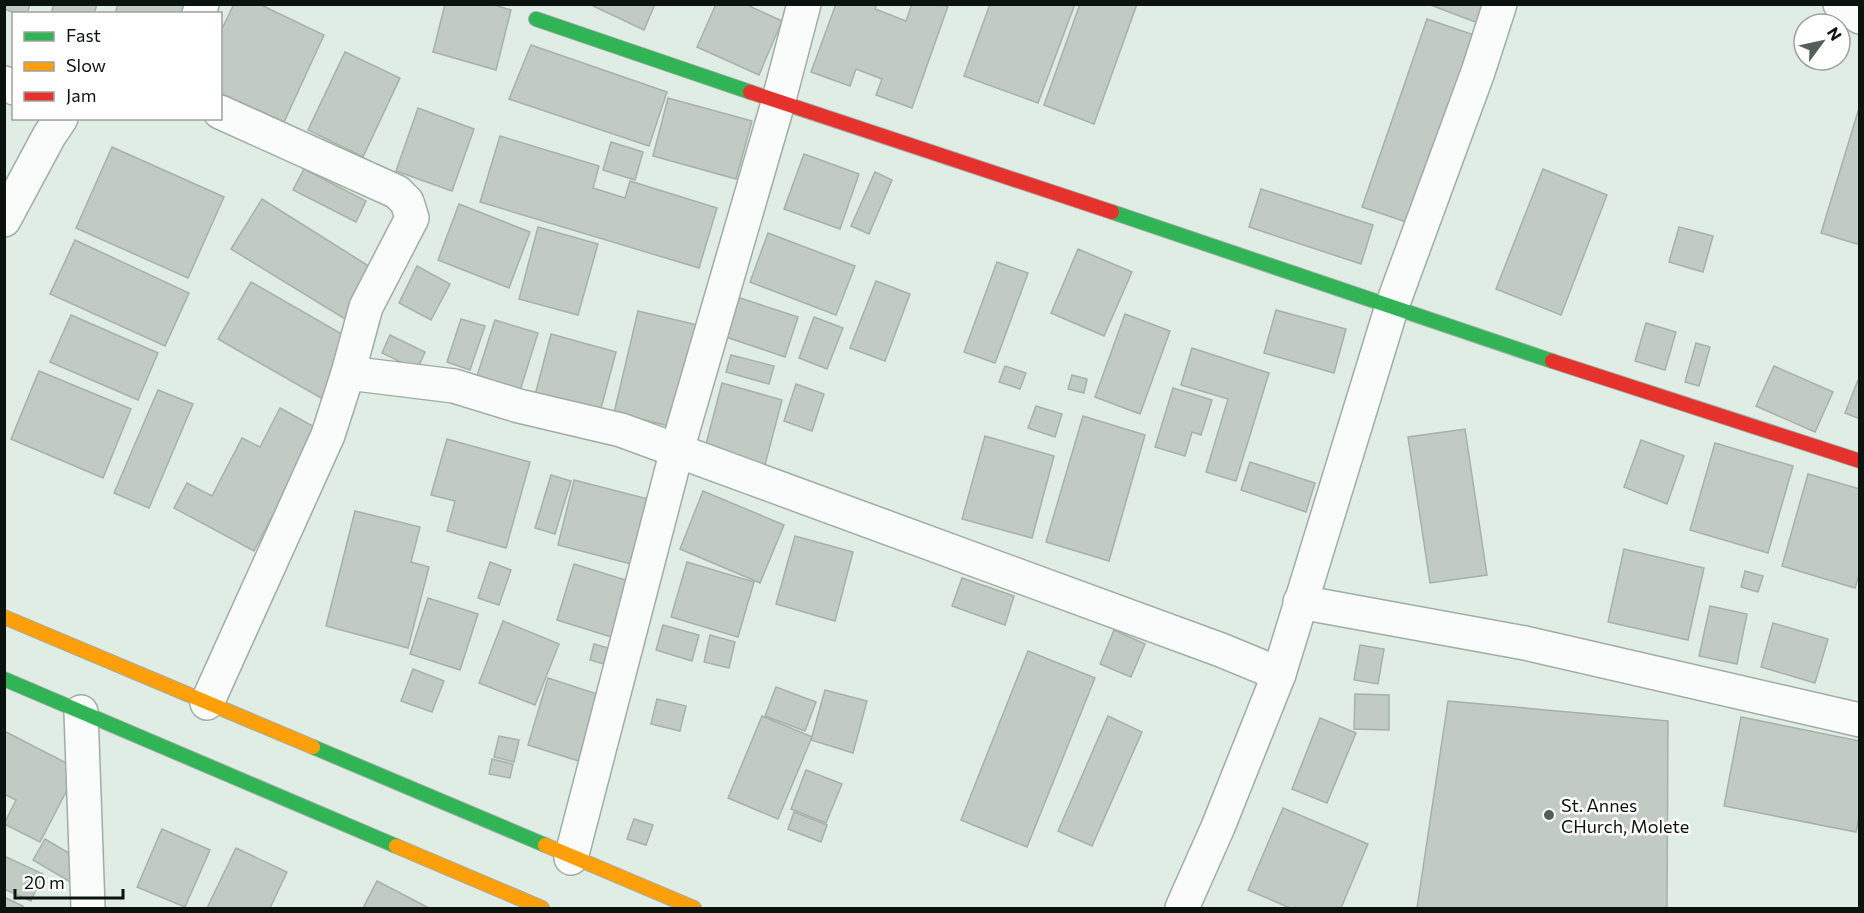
<svg xmlns="http://www.w3.org/2000/svg" width="1864" height="913" font-family="Commissioner,sans-serif">
  <rect width="100%" height="100%" fill="#e0ede4"/>
  <g fill="#c1cbc4" stroke="#a6b1aa" stroke-width="1.5">
    <polygon points="4,4 30,4 27,14 18,14 4,9"/>
    <polygon points="54,4 97,4 94,14 51,14"/>
    <polygon points="118,4 189,4 186,14 115,14"/>
    <polygon points="234,4 259,4 324,35 284,122 220,93 220,33"/>
    <polygon points="445,4 491,4 511,10 496,70 433,52"/>
    <polygon points="589,4 655,4 644,30"/>
    <polygon points="716,4 745,4 782,21 759,75 697,47"/>
    <polygon points="836,4 877,4 875,9 906,21 912,4 948,6 912,108 876,95 882,79 856,69 850,86 811,72"/>
    <polygon points="990,4 1075,4 1038,103 964,76"/>
    <polygon points="1080,4 1137,4 1094,124 1044,105"/>
    <polygon points="1428,4 1484,4 1478,23"/>
    <polygon points="1427,19 1474,35 1409,223 1362,207"/>
    <polygon points="531,45 667,92 649,146 509,99"/>
    <polygon points="345,52 400,78 363,157 308,130"/>
    <polygon points="668,98 752,121 736,179 653,156"/>
    <polygon points="1860,105 1860,245 1821,233"/>
    <polygon points="418,108 474,129 452,191 396,171"/>
    <polygon points="500,136 599,166 593,188 625,198 630,181 717,208 699,268 480,202"/>
    <polygon points="611,142 643,152 635,180 603,170"/>
    <polygon points="112,147 224,197 188,278 76,228"/>
    <polygon points="804,154 859,174 840,229 784,209"/>
    <polygon points="304,169 366,201 356,222 293,190"/>
    <polygon points="1543,169 1607,195 1561,315 1496,289"/>
    <polygon points="875,172 892,180 869,234 851,226"/>
    <polygon points="1261,189 1373,225 1361,264 1249,227"/>
    <polygon points="262,199 375,270 345,319 231,249"/>
    <polygon points="459,204 530,232 509,288 438,260"/>
    <polygon points="538,227 598,244 578,315 519,299"/>
    <polygon points="1679,227 1713,236 1703,272 1669,262"/>
    <polygon points="768,233 855,266 836,315 750,282"/>
    <polygon points="75,240 189,293 165,346 50,294"/>
    <polygon points="1078,249 1132,272 1104,336 1051,313"/>
    <polygon points="997,262 1028,273 995,363 964,352"/>
    <polygon points="417,266 450,284 431,320 399,303"/>
    <polygon points="876,281 910,294 885,361 850,348"/>
    <polygon points="251,282 354,341 321,398 218,339"/>
    <polygon points="734,296 798,317 785,357 720,335"/>
    <polygon points="1276,310 1346,329 1334,373 1264,353"/>
    <polygon points="638,311 702,326 678,428 614,413"/>
    <polygon points="1125,314 1170,331 1140,414 1095,397"/>
    <polygon points="71,315 158,353 138,400 50,362"/>
    <polygon points="814,317 843,328 827,369 799,358"/>
    <polygon points="461,319 485,326 470,370 447,362"/>
    <polygon points="495,320 538,333 519,394 476,379"/>
    <polygon points="1646,323 1676,332 1665,370 1635,361"/>
    <polygon points="551,334 616,352 599,416 534,399"/>
    <polygon points="390,335 425,352 417,370 382,353"/>
    <polygon points="1696,343 1710,347 1699,386 1685,382"/>
    <polygon points="1192,348 1269,373 1236,481 1206,472 1228,399 1181,385"/>
    <polygon points="731,355 774,366 769,384 726,372"/>
    <polygon points="1005,366 1026,373 1020,389 999,382"/>
    <polygon points="1774,366 1833,392 1815,432 1756,406"/>
    <polygon points="39,371 131,409 103,478 11,439"/>
    <polygon points="1072,375 1087,379 1084,393 1068,389"/>
    <polygon points="1860,375 1860,419 1845,413"/>
    <polygon points="722,383 782,400 765,465 705,448"/>
    <polygon points="796,384 824,394 812,431 784,421"/>
    <polygon points="1173,388 1212,400 1201,435 1192,432 1185,456 1155,447"/>
    <polygon points="158,390 193,404 149,508 114,493"/>
    <polygon points="1036,406 1062,414 1055,437 1028,428"/>
    <polygon points="280,408 318,429 254,551 174,508 187,483 212,496 242,438 260,447"/>
    <polygon points="1083,416 1145,435 1109,561 1046,542"/>
    <polygon points="1465,429 1487,575 1430,583 1408,437"/>
    <polygon points="985,436 1054,456 1032,538 962,519"/>
    <polygon points="447,439 530,462 506,548 447,531 455,501 431,495"/>
    <polygon points="1641,440 1684,456 1667,504 1624,487"/>
    <polygon points="1715,443 1793,466 1768,553 1690,530"/>
    <polygon points="1250,462 1315,483 1306,512 1241,490"/>
    <polygon points="1808,474 1860,489 1860,572 1855,588 1782,566"/>
    <polygon points="551,475 571,481 555,534 535,528"/>
    <polygon points="574,480 652,500 635,565 558,545"/>
    <polygon points="703,491 784,525 760,583 680,549"/>
    <polygon points="355,511 420,527 411,562 429,567 408,648 326,626"/>
    <polygon points="795,536 853,552 835,621 776,604"/>
    <polygon points="1624,549 1704,568 1688,640 1608,622"/>
    <polygon points="490,562 511,570 499,605 478,598"/>
    <polygon points="687,562 754,582 738,637 671,617"/>
    <polygon points="574,564 635,583 618,639 557,620"/>
    <polygon points="1745,571 1763,576 1758,592 1741,587"/>
    <polygon points="962,578 1014,596 1005,625 952,606"/>
    <polygon points="428,598 478,614 460,670 410,654"/>
    <polygon points="1710,606 1747,614 1737,664 1699,656"/>
    <polygon points="503,621 559,644 535,705 479,683"/>
    <polygon points="1773,623 1828,639 1815,683 1761,667"/>
    <polygon points="663,625 699,635 692,661 656,650"/>
    <polygon points="1114,630 1145,644 1131,677 1100,664"/>
    <polygon points="710,635 735,642 729,668 704,662"/>
    <polygon points="594,644 622,652 618,668 590,660"/>
    <polygon points="1360,645 1384,649 1378,684 1354,680"/>
    <polygon points="1028,651 1095,678 1027,847 961,820"/>
    <polygon points="413,669 444,681 432,712 401,701"/>
    <polygon points="548,678 609,698 588,764 528,745"/>
    <polygon points="776,687 816,702 805,731 765,716"/>
    <polygon points="825,690 867,701 853,753 811,740"/>
    <polygon points="1355,694 1389,695 1389,730 1354,729"/>
    <polygon points="657,699 686,706 680,731 651,724"/>
    <polygon points="1448,701 1668,721 1667,908 1417,908"/>
    <polygon points="762,716 812,737 778,819 728,798"/>
    <polygon points="1108,716 1142,732 1092,846 1058,831"/>
    <polygon points="1741,717 1860,741 1860,812 1856,832 1724,806"/>
    <polygon points="1320,718 1356,733 1327,803 1292,789"/>
    <polygon points="4,731 78,769 40,842 4,824 16,800 4,794"/>
    <polygon points="499,736 519,740 514,762 494,757"/>
    <polygon points="492,759 513,764 510,778 489,774"/>
    <polygon points="806,770 842,784 826,823 791,809"/>
    <polygon points="1283,808 1368,844 1341,908 1290,908 1248,890"/>
    <polygon points="794,812 827,825 821,842 788,829"/>
    <polygon points="634,819 653,825 646,845 627,839"/>
    <polygon points="162,829 210,850 185,907 137,887"/>
    <polygon points="45,839 84,862 72,883 33,860"/>
    <polygon points="236,848 287,872 270,908 207,908"/>
    <polygon points="4,856 43,874 31,901 4,889"/>
    <polygon points="377,881 427,907 426,908 363,908"/>
    <polygon points="4,897 23,906 22,908 4,908"/>
  </g>
  <g fill="none" stroke-linecap="round" stroke-linejoin="round">
    <defs>
      <g id="street">
        <polyline points="1840,4 1860,17"/>
        <polyline points="199,14 202,4"/>
        <polyline points="4,83 14,88"/>
        <polyline points="220,112 397,192 407,202 412,218 366,307 348,373"/>
        <polyline points="4,220 49,136 61,118"/>
        <polyline points="1300,602 1525,643 1860,720"/>
        <polyline points="207,703 328,435 348,373 454,386 519,406 621,430 1221,650 1279,674"/>
        <polyline points="81,712 88,908"/>
        <polyline points="571,858 677,450 778,103 804,4"/>
        <polyline points="1182,908 1218,827 1279,674 1392,306 1478,72 1500,4"/>
      </g>
      <g id="fast">
        <polyline points="536,19 750,92"/>
        <polyline points="1112,212 1552,361"/>
        <polyline points="4,679 396,846"/>
        <polyline points="313,747 545,845"/>
      </g>
      <g id="slow">
        <polyline points="4,617 313,747"/>
        <polyline points="545,845 694,908"/>
        <polyline points="396,846 542,908"/>
      </g>
      <g id="jam">
        <polyline points="750,92 1112,212"/>
        <polyline points="1552,361 1860,461"/>
      </g>
    </defs>
    <use href="#street" stroke="#a1aca5" stroke-width="36"/>
    <use href="#fast" stroke="#a1aca5" stroke-width="16"/>
    <use href="#slow" stroke="#a1aca5" stroke-width="16"/>
    <use href="#jam" stroke="#a1aca5" stroke-width="16"/>
    <use href="#street" stroke="#fafcfb" stroke-width="33"/>
    <use href="#fast" stroke="#30b455" stroke-width="14"/>
    <use href="#slow" stroke="#ff9f0a" stroke-width="14"/>
    <use href="#jam" stroke="#e5322d" stroke-width="14"/>
  </g>
  <circle fill="#555f58" stroke="#fff" stroke-width="2" cx="1549" cy="815" r="6"/>
  <g text-anchor="middle" dominant-baseline="central" stroke-width="5" stroke-linejoin="round" paint-order="stroke">
    <g font-size="18" fill="#0a130d" stroke="#fff" text-anchor="start">
      <text x="1561" y="805">St. Annes<tspan x="1561" dy="21">CHurch, Molete</tspan></text>
    </g>
  </g>
  <rect width="1864" height="913" fill="none" stroke="#0a130d" stroke-width="12"/>
  <rect x="12" y="12" width="210" height="108" fill="#ffffff" stroke="#9da19e" stroke-width="1.5"/>
  <rect x="24" y="32" width="30" height="9" fill="#30b455" stroke="#9da19e" stroke-width="1.5"/>
  <text x="66" y="42" font-size="18" fill="#0a130d">Fast</text>
  <rect x="24" y="62" width="30" height="9" fill="#ff9f0a" stroke="#9da19e" stroke-width="1.5"/>
  <text x="66" y="72" font-size="18" fill="#0a130d">Slow</text>
  <rect x="24" y="92" width="30" height="9" fill="#e5322d" stroke="#9da19e" stroke-width="1.5"/>
  <text x="66" y="102" font-size="18" fill="#0a130d">Jam</text>
  <g transform="translate(1822 42) rotate(57)"><circle r="28" fill="#ffffff" stroke="#9da19e" stroke-width="1.5"/>
  <path d="M0-4.5L10 22L0 15L-10 22Z" fill="#555f58"/>
  <text y="-9" font-size="16" font-weight="bold" text-anchor="middle" fill="#0a130d">N</text>
  </g>
  <path d="M15 889v9h108v-9" fill="none" stroke="#0a130d" stroke-width="3"/>
  <text x="24" y="889" font-size="18" fill="#0a130d" stroke="#ffffff" stroke-width="4.5" paint-order="stroke">20 m</text>
</svg>
